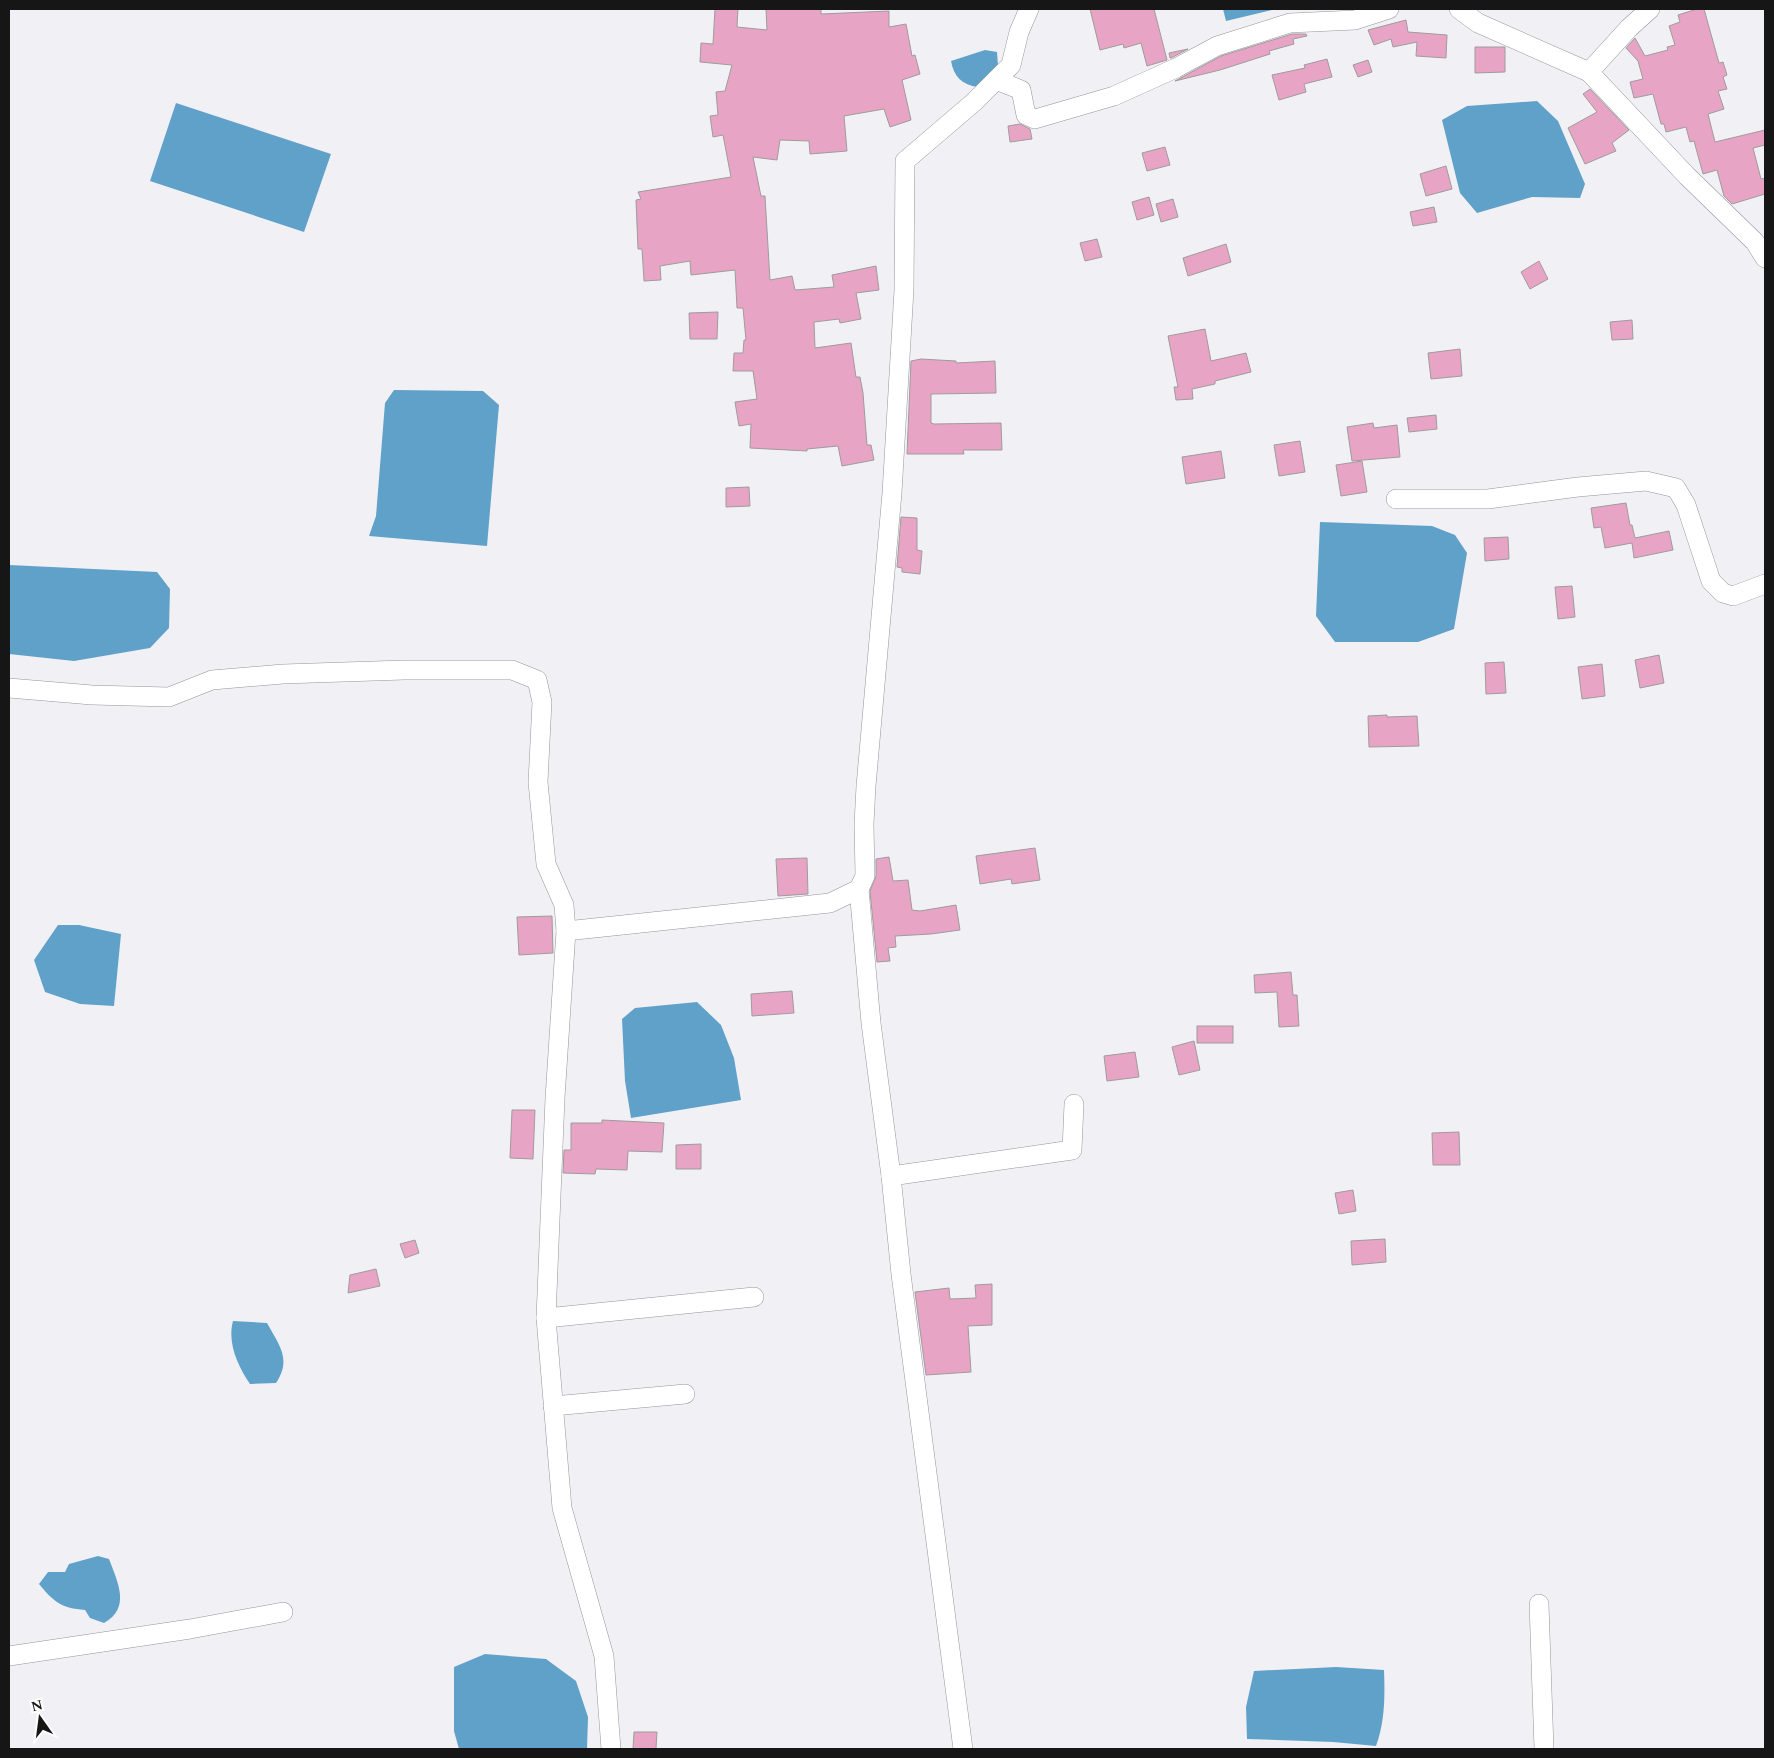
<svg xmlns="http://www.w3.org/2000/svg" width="1774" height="1758" font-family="Spectral,serif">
  <rect width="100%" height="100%" fill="#f1f1f5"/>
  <g fill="#60a1c9">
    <polygon points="1223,9 1276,9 1226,21"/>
    <path d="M 985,50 L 997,52 L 998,66 L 978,87 C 962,85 954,77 951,61 Z"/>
    <polygon points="1537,101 1558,121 1585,184 1580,198 1532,197 1477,213 1460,193 1442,120 1467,106"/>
    <polygon points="176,103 331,154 304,232 150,181"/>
    <polygon points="394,390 483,391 499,405 487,546 369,536 376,516 385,403"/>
    <polygon points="1320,522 1432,526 1455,535 1467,553 1454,629 1418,642 1335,642 1316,616"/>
    <polygon points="9,565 157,572 170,589 169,628 150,648 74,661 9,654"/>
    <polygon points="58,925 79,925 121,934 114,1006 80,1004 45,992 34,960"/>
    <polygon points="697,1002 721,1025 734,1058 741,1100 631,1118 625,1081 622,1019 635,1008"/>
    <path d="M 233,1321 L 267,1323 C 279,1345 292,1359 276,1383 L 250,1384 C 238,1366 227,1343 233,1321 Z"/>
    <path d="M 98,1556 L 109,1559 C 118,1583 131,1608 104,1623 L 90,1618 L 85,1610 C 61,1608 54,1602 39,1584 L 48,1572 L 65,1572 L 69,1564 Z"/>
    <polygon points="485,1654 546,1659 576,1681 588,1717 587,1749 459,1749 454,1731 454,1667"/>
    <path d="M 1336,1667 L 1384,1670 C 1385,1696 1385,1722 1376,1746 L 1333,1742 L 1247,1739 L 1246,1707 L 1254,1671 Z"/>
  </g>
  <g fill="#e7a4c4" stroke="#9f9b9d">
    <polygon points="715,9 738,9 737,27 767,30 766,9 821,9 821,14 889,11 889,27 906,24 912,56 915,55 920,74 902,80 911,120 890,127 884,109 844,116 847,151 810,154 809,141 780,140 777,160 753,157 761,196 765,196 770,280 792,276 795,290 834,287 832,275 876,266 879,290 856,293 861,319 840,323 839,319 814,322 815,348 851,343 856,377 860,377 863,393 867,445 871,445 874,460 842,466 838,446 807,449 807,451 750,448 751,424 739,426 735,402 757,399 753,371 733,371 734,353 743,353 744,340 746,340 743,308 737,308 735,270 691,275 690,261 660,266 661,280 644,281 642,249 638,249 636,200 641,199 638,192 731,177 723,135 713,137 710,116 718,115 716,92 725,91 732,65 700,62 701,43 713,44"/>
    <polygon points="1090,9 1154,9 1167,60 1147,66 1141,43 1124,48 1123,44 1100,50"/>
    <polygon points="1697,9 1704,9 1719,63 1723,62 1727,75 1723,77 1727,89 1718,91 1724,109 1708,114 1715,142 1765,130 1765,145 1753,148 1761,179 1765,178 1765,194 1732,204 1724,196 1717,170 1703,174 1694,141 1690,142 1686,127 1666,132 1664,124 1661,124 1653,94 1634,98 1630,82 1643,79 1638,61 1626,48 1635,38 1645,56 1668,50 1667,47 1675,45 1669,26 1680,22 1678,15"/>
    <polygon points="1406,20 1408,32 1447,35 1446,58 1416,56 1417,42 1393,47 1391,39 1374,45 1368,30"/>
    <polygon points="1292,34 1306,34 1307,36 1293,39 1294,44 1269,51 1270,54 1220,70 1175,81 1221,56"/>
    <polygon points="1475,47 1505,47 1505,72 1475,73"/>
    <polygon points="1188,49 1171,58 1170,58 1169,53"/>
    <polygon points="1327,59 1332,77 1304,84 1306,92 1279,100 1272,75 1305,68 1304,65"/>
    <polygon points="1368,60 1372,72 1358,77 1353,65"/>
    <polygon points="1590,89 1629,130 1612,143 1616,151 1585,164 1568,128 1597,112 1583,94"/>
    <polygon points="1020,124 1030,129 1032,139 1010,142 1008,126"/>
    <polygon points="1165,147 1170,165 1147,171 1142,153"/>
    <polygon points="1446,166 1452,189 1426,196 1420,174"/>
    <polygon points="1149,197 1154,215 1137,220 1132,202"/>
    <polygon points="1173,199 1178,217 1161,222 1156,204"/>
    <polygon points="1434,207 1437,222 1413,226 1410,212"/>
    <polygon points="1097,239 1102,257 1085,261 1080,243"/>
    <polygon points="1226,244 1231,262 1188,276 1183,258"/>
    <polygon points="1539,261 1548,279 1530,289 1521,272"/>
    <polygon points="718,312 717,339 690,339 689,313"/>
    <polygon points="1632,320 1633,339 1612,340 1610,322"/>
    <polygon points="1205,329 1211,361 1246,353 1251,372 1215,381 1215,384 1192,389 1193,399 1176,400 1174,387 1178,387 1168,336"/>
    <polygon points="1460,349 1462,376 1431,379 1428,353"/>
    <polygon points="921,359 956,361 956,363 995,361 996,393 931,394 931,423 934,424 1001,423 1002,450 963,450 964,454 907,454 911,361"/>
    <polygon points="1436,415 1437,429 1409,432 1407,418"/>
    <polygon points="1373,423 1374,428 1397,425 1400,457 1352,461 1347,427"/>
    <polygon points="1300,441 1305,472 1279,476 1274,445"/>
    <polygon points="1221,451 1225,478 1186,484 1182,457"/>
    <polygon points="1362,461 1367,492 1341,496 1336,465"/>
    <polygon points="749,487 750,506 726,507 726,488"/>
    <polygon points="1626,503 1630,525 1632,525 1635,538 1669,531 1673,550 1634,558 1632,543 1605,548 1601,527 1594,528 1591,508"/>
    <polygon points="901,517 917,518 917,550 922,551 920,574 902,572 902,568 897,567"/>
    <polygon points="1508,537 1509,559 1485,561 1484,538"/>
    <polygon points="1572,586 1575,617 1558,619 1555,587"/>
    <polygon points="1659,655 1664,683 1640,688 1635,660"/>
    <polygon points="1504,662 1506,693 1486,694 1485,663"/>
    <polygon points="1602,664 1605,696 1582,699 1578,667"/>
    <polygon points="1387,715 1387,717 1417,716 1419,746 1369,747 1368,716"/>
    <polygon points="1035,848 1040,880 1012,884 1011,879 980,884 976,856"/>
    <polygon points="889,857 893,881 908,880 912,910 920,911 956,905 960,930 931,934 895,936 896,947 888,948 890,961 877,962 870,891 876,876 876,859"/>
    <polygon points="807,858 808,894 778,896 776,859"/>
    <polygon points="552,916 553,953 519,955 517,917"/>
    <polygon points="1291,972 1293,995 1297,995 1299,1026 1279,1027 1277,992 1255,993 1254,975"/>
    <polygon points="792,991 794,1013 752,1016 751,994"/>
    <rect x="1197" y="1026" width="36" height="17"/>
    <polygon points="1194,1041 1200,1070 1179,1075 1172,1047"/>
    <polygon points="1135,1052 1139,1077 1107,1081 1104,1056"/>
    <polygon points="512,1110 535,1110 533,1159 510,1158"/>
    <polygon points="602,1120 664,1123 662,1152 628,1151 627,1170 596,1169 595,1174 563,1173 564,1150 571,1150 571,1123 602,1123"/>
    <polygon points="1459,1132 1460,1165 1433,1165 1432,1133"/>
    <polygon points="701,1144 701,1169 676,1169 676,1145"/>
    <polygon points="1353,1190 1356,1211 1339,1214 1335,1193"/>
    <polygon points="1385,1239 1386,1262 1352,1265 1351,1241"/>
    <polygon points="415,1240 419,1253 405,1258 400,1244"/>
    <polygon points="376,1269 380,1286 348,1293 350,1275"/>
    <polygon points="992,1284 992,1325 968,1326 971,1372 926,1375 915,1292 949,1288 950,1299 976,1298 975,1285"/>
    <polygon points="634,1732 657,1732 656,1749 633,1749"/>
  </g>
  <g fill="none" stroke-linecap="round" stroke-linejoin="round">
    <defs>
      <g id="minor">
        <polyline points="1459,9 1478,23 1589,72 1687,176 1755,242 1765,258"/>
        <polyline points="1589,72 1629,28 1650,9"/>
        <polyline points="996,80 1021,90 1026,115 1035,119 1114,96 1176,68 1217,46 1290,23 1355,20 1389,9"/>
        <polyline points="1396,499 1488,499 1578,487 1646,481 1676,488 1686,505 1711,581 1723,593 1733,596 1765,584"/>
        <polyline points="9,688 92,695 169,697 212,680 283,674 404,670 512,670 537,680 542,702 538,782 546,864 564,905 566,931"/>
        <polyline points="859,889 871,1023 891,1176 901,1274 963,1749"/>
        <polyline points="891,1176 1072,1150 1074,1104"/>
        <polyline points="546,1318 754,1297"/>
        <polyline points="553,1406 685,1394"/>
        <polyline points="1539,1604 1544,1749"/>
        <polyline points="9,1656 190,1629 283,1612"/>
        <polyline points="611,1749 604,1656 562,1508 546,1318 555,1098 566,931 830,903 859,889 865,876 864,824 866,786 892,493 904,290 905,161 974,102 1011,65 1019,32 1029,9"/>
      </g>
    </defs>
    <use href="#minor" stroke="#959599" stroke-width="20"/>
    <use href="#minor" stroke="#fff" stroke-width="19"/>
  </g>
  <rect width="1774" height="1758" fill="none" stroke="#161617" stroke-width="20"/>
  <g transform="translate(40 1718) rotate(346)" stroke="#ffffff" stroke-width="4" paint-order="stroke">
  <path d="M0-4L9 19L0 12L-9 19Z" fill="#161617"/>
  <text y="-8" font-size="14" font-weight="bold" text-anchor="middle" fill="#161617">N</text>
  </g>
</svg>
